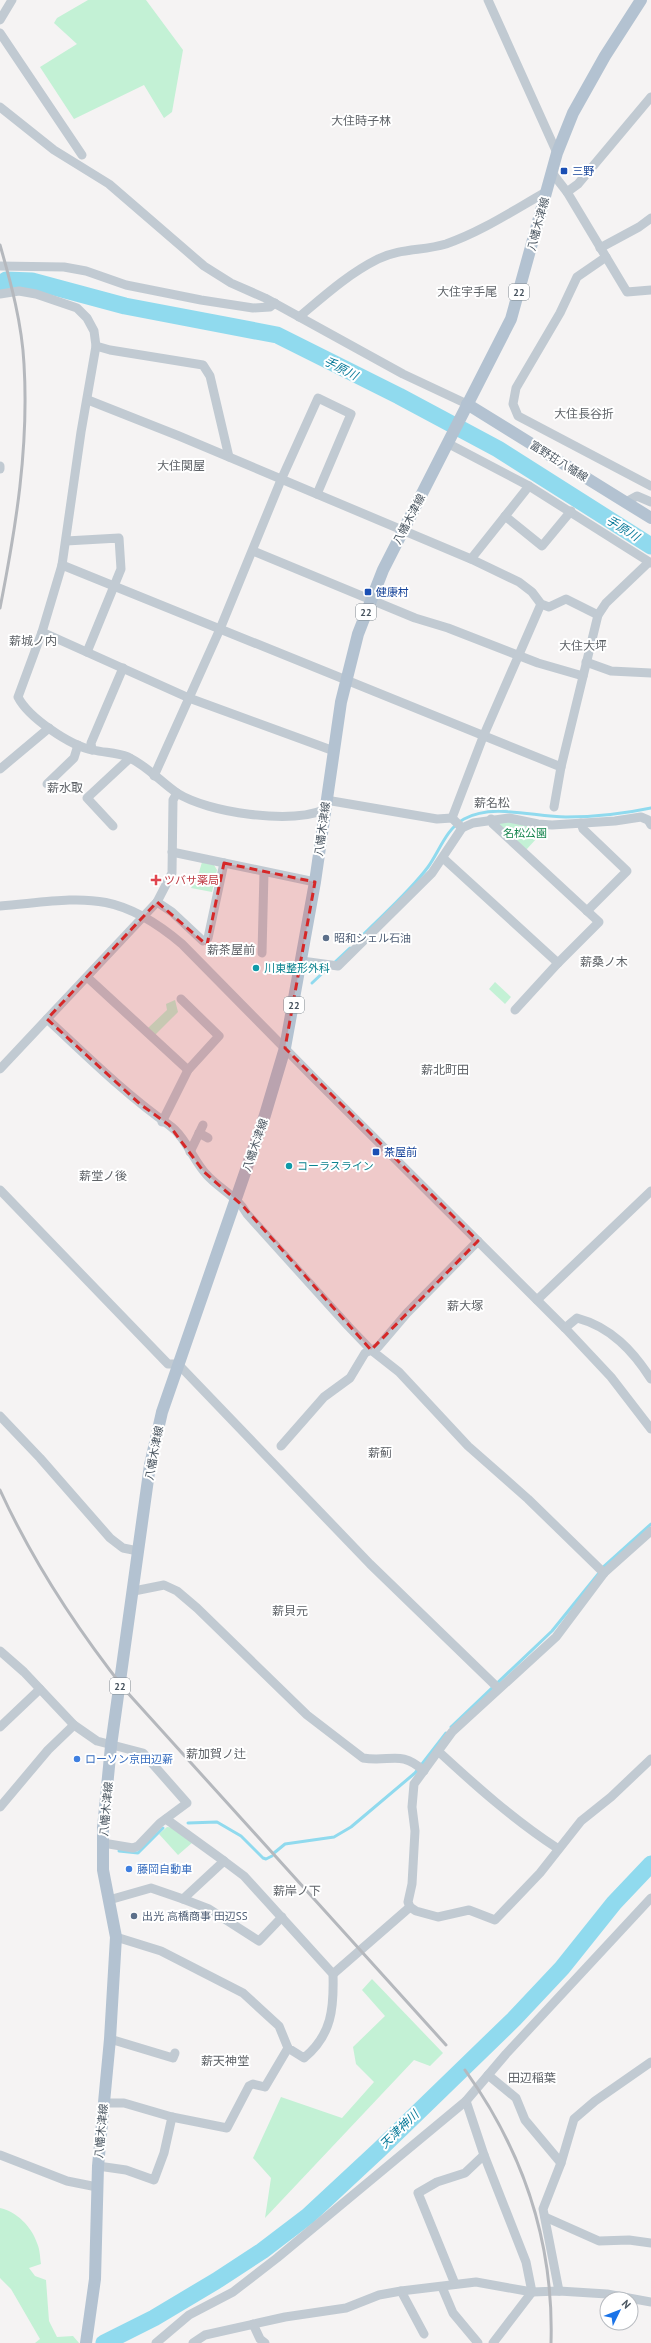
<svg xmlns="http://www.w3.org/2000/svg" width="651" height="2343" font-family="'PT Sans','Noto Sans JP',sans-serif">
  <rect width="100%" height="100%" fill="#f5f3f3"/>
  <g fill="#c3f1d5">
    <polygon points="88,0 146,0 183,50 172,112 164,118 144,85 74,119 40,67 77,44 54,23 57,18"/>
    <polygon points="498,818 548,826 526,850 495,822"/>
    <polygon points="202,862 214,865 217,870 212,892 191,888 195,879 197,879"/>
    <polygon points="495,982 511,997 505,1004 489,989"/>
    <polygon points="175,1000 178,1012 155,1035 148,1028 167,1010 166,1004"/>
    <polygon points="167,1827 175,1828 193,1842 178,1855 159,1834"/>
    <polygon points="372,1979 443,2053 430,2066 414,2060 265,2218 271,2178 253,2158 281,2097 342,2118 374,2082 356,2064 353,2047 385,2016 362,1990"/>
    <path d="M 0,2208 C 16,2211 32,2227 37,2243 C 40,2249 40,2258 41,2264 L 29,2268 L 35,2276 L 46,2280 L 49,2321 L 57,2337 L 73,2336 L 79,2343 L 35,2343 L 40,2339 L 11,2289 L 0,2278 Z"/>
  </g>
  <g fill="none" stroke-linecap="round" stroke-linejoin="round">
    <g stroke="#90daee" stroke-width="3">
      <polyline points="0,277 6,280"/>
      <path d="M 356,942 C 379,918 408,894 428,867 C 439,852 446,829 464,819 C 494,803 534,817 566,817 C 595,817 623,814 651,808"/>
      <polyline points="334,963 350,948"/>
      <polyline points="312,983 330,966"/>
      <polyline points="602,1568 651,1524"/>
      <polyline points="451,1727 552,1631 599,1573"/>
      <polyline points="188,1823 217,1822 241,1836 263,1858 266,1859 272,1856"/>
      <polyline points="119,1851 138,1853 163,1828"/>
      <polyline points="274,1853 285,1844 334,1837 351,1827 415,1773 446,1733"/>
    </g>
    <g stroke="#90daee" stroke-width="17">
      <polyline points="0,285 6,280 32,281 125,306 277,335 399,396 498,449 651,546"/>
      <polyline points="104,2343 154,2318 216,2281 262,2251 308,2216 379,2150 514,2019 562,1968 614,1903 651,1864"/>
    </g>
    <g stroke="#c1cad2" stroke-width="9">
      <polyline points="488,0 557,153"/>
      <polyline points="0,20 12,0"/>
      <polyline points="0,33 82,155"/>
      <polyline points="0,107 54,150 109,184 204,266 231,283 265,298 403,374 467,404"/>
      <polyline points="553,174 567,192 627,292 651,290"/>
      <polyline points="567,192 578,184 651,97"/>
      <polyline points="600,248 639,227 651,218"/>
      <polyline points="606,257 577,277 560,313 516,388 513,404 518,416 651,486"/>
      <polyline points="0,266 64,267 86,271 126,285 201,300 253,308 270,307 275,303"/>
      <path d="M 0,294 L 19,291 L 36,294 L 77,308 L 87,318 L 94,331 L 96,346 L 81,432 L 62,565 L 42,632 L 18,697 C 28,717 70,746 93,750 C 105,753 116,752 128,757 C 146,765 161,782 177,793 C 209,813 289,824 324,810"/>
      <path d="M 299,317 C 324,296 348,274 378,259 C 400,248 423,251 446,244 C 481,232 514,210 546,192"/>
      <polyline points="96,346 110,350 203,365 210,376 229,457"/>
      <polyline points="88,400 179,436 471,559 519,582 532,592 541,604 549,607 566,599 598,615"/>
      <polyline points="449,444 529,486 651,563"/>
      <polyline points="0,466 0,469"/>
      <polyline points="626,502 637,496 651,502"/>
      <polyline points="505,516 542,546 571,511"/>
      <polyline points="66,541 119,538 121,569 87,652"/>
      <polyline points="253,551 415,618 448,628 538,663 583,676"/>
      <polyline points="471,559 529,486"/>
      <polyline points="62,565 561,767"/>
      <polyline points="42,632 189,698 334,751"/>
      <polyline points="586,662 611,671 651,673"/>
      <polyline points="92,750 91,743 123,668"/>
      <polyline points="0,769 49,728"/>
      <polyline points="154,776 220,629 281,480 318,398 351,414 317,494"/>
      <polyline points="47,784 74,758 78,745"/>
      <polyline points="326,800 437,819 452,818 462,828"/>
      <polyline points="554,807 561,767 598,615 606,603 649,562"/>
      <polyline points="452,818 483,737 541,604"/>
      <polyline points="581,823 583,829 627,871 587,911"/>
      <polyline points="113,826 87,798 130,758"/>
      <polyline points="172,852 315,882"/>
      <polyline points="443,858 558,963 599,922 493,824 491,819"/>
      <polyline points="157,902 172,912 203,941 208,938 224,863"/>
      <path d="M 0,906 C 81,899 115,887 182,944 L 313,1077 L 565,1328 L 611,1377 L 651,1429"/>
      <polyline points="262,953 264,872"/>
      <polyline points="302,961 338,966 432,873 462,828 473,823 509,818 538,824 552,825 615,821 641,817 648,820 651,825"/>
      <polyline points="87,977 188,1070"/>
      <polyline points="515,1010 558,963"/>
      <path d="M 47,1019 C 87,1056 125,1094 169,1125 C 185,1136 193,1160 206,1174 C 218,1188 238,1197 247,1214 L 348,1326 L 371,1350 L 399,1372 L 468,1446 L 528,1499 L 604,1573"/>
      <polyline points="0,1069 157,902 172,873 173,800 177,793"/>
      <polyline points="162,1122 188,1070 219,1036 181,999"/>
      <polyline points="199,1133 208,1138"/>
      <polyline points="190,1152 203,1125"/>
      <polyline points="0,1190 168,1364 178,1364 370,1564 498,1688"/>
      <polyline points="537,1300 651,1191"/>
      <path d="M 565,1328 L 577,1318 C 611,1327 633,1351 651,1379"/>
      <polyline points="0,1416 40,1458 110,1538 123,1548 138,1551"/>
      <polyline points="281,1446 324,1397 350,1378 365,1353 378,1347 407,1313 478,1241"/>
      <polyline points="651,1531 604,1573 556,1637 452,1732 414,1784 412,1807 415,1831 412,1884 408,1902 410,1907 416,1911 438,1917 469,1910 495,1920 540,1873 581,1821 611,1797 651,1759"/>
      <path d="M 134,1591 L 164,1585 L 177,1591 L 197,1608 L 307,1715 L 363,1758 C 390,1763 400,1749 424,1771"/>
      <polyline points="0,1651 24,1672 74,1725 97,1741 143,1753 187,1803 160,1823 138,1846 133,1848 103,1843"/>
      <polyline points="0,1727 40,1689"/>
      <path d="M 438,1751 C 476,1786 514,1820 557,1848"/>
      <polyline points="0,1807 48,1750 74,1725"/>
      <polyline points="166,1819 224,1861"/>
      <polyline points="183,1899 209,1909 259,1941 282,1917"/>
      <path d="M 109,1900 L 151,1888 L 183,1899 L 224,1861 L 244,1876 L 333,1974 C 334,2008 332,2035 304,2058 L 288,2048 L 279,2026 L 243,1993 L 161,1951 L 116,1937"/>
      <polyline points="333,1974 410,1907"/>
      <polyline points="110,2039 173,2058 175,2053"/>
      <polyline points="488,2075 516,2098 525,2120 561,2163"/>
      <polyline points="466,2101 484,2155 526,2262 532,2292 493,2343"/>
      <polyline points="104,2103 124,2103 172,2117 227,2128 249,2086 253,2084 265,2087 288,2048"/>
      <polyline points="0,2155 67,2181 97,2187"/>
      <polyline points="98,2166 126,2170 154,2180 164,2153 172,2117"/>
      <polyline points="545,2217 599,2241 629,2240 651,2243"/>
      <polyline points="455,2284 418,2193 437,2182 465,2173 484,2155"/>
      <polyline points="442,2287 453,2313 478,2343"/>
      <polyline points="401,2291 424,2334"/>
      <polyline points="559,2291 543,2209 561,2163 574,2119 595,2101 651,2062"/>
      <polyline points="253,2324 260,2339 265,2343"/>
      <polyline points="156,2343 189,2315 233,2292 277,2258 466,2101 506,2054 651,1898"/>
      <polyline points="193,2343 205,2335 285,2317 346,2308 379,2295 401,2291 476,2282 532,2292 559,2291 607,2294 651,2302"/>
    </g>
    <g stroke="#b3c2d1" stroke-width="12">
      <polyline points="467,404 651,518"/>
      <polyline points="86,2343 95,2279 98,2166 110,2039 116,1937 103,1870 103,1828 111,1746 150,1465 162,1412 265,1115 285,1048 315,882 341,702 358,634 383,570 511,319 557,153 573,113 605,56 641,0"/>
    </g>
    <g stroke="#b5b8bd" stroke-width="3">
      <path d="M 0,245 C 11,283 22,324 24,364 C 29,447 16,527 0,608"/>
      <path d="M 0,1490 C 33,1562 77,1629 126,1691 L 446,2045"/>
      <path d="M 465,2070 C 523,2151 554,2243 551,2343"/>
    </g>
  </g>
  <path fill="#d62828" fill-opacity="0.2" stroke="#d62828" stroke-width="3" stroke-dasharray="8 5" stroke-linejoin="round" d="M 224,863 L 315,882 L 285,1048 L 478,1241 L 371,1350 L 243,1206 L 204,1172 L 169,1125 L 140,1104 L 47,1019 L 157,902 L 207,945 Z"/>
  <g fill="#1a4fb4" stroke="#fff" stroke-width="1.5">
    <rect x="560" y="167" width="8" height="8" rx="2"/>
    <rect x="364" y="588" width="8" height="8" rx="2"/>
    <rect x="372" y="1148" width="8" height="8" rx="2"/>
  </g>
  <path fill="#e0444e" stroke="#fff" stroke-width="1.5" d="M154 874h4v4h4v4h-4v4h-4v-4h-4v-4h4z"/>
  <g fill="#5c6f8a" stroke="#fff" stroke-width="1.5">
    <circle cx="326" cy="938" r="4"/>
    <circle cx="134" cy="1916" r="4"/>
  </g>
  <g fill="#0f9aa8" stroke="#fff" stroke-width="1.5">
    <circle cx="256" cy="968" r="4"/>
    <circle cx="289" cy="1166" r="4"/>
  </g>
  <g fill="#3f7fe0" stroke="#fff" stroke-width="1.5">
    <circle cx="77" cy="1759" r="4"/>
    <circle cx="129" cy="1869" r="4"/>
  </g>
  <g text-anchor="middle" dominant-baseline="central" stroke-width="4" stroke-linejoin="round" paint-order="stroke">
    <g fill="#fff" stroke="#808990" stroke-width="1">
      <rect x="509" y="284" width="20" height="16" rx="3"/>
      <rect x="356" y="604" width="20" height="16" rx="3"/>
      <rect x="284" y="997" width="20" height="16" rx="3"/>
      <rect x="110" y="1678" width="20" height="16" rx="3"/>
    </g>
    <g font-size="10" font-weight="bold" fill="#4a5661">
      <text x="519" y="292">22</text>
      <text x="366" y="612">22</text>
      <text x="294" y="1005">22</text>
      <text x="120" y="1686">22</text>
    </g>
    <g font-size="11" fill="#164399" stroke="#fff" text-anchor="start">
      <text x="572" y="171">三野</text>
      <text x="376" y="592">健康村</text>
      <text x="384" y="1152">茶屋前</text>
    </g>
    <g font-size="11" fill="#4a5661" stroke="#fff">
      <text transform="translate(538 224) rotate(-75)">八幡木津線</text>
      <text transform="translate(559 461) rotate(32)">富野荘八幡線</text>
      <text transform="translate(409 519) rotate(-62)">八幡木津線</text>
      <text transform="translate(322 829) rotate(-82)">八幡木津線</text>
      <text transform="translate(255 1145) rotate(-71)">八幡木津線</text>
      <text transform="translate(154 1453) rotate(-79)">八幡木津線</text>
      <text transform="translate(106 1809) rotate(-85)">八幡木津線</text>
      <text transform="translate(101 2131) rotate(-85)">八幡木津線</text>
    </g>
    <g font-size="11" fill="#17864f" stroke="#fff">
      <text x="525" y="833">名松公園</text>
    </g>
    <g font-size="11" fill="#be3a42" stroke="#fff" text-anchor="start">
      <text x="164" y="880">ツバサ薬局</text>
    </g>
    <g font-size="11" fill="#4e5e75" stroke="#fff" text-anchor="start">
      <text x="334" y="938">昭和シェル石油</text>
      <text x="142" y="1916">出光 高橋商事 田辺SS</text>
    </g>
    <g font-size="11" fill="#0d838f" stroke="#fff" text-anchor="start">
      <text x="264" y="968">川東整形外科</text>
      <text x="297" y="1166">コーラスライン</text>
    </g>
    <g font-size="11" fill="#366cbe" stroke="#fff" text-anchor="start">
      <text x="85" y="1759">ローソン京田辺薪</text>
      <text x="137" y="1869">藤岡自動車</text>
    </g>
    <g font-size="12" fill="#5f6368" stroke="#fff">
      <text x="361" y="120">大住時子林</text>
      <text x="467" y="291">大住宇手尾</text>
      <text x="584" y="413">大住長谷折</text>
      <text x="181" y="465">大住関屋</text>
      <text x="33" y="640">薪城ノ内</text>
      <text x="583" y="645">大住大坪</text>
      <text x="65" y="787">薪水取</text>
      <text x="492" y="802">薪名松</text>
      <text x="231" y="949">薪茶屋前</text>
      <text x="604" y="961">薪桑ノ木</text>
      <text x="445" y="1069">薪北町田</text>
      <text x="103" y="1175">薪堂ノ後</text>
      <text x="465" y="1305">薪大塚</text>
      <text x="380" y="1452">薪薊</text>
      <text x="290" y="1610">薪貝元</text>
      <text x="216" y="1753">薪加賀ノ辻</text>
      <text x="297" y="1890">薪岸ノ下</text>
      <text x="225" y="2060">薪天神堂</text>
      <text x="532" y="2077">田辺稲葉</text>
    </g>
    <g font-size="12" font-style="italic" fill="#0c7c9b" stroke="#fff">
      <text transform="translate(341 368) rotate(27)">手原川</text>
      <text transform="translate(623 528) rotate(32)">手原川</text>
      <text transform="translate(399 2129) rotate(-44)">天津神川</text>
    </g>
  </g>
  <g transform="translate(619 2311) rotate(47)"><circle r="19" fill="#ffffff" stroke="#b7bbc0"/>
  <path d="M0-3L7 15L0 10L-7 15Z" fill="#1a73e8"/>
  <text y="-6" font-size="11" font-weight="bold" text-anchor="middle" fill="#4a5661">N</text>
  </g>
</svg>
